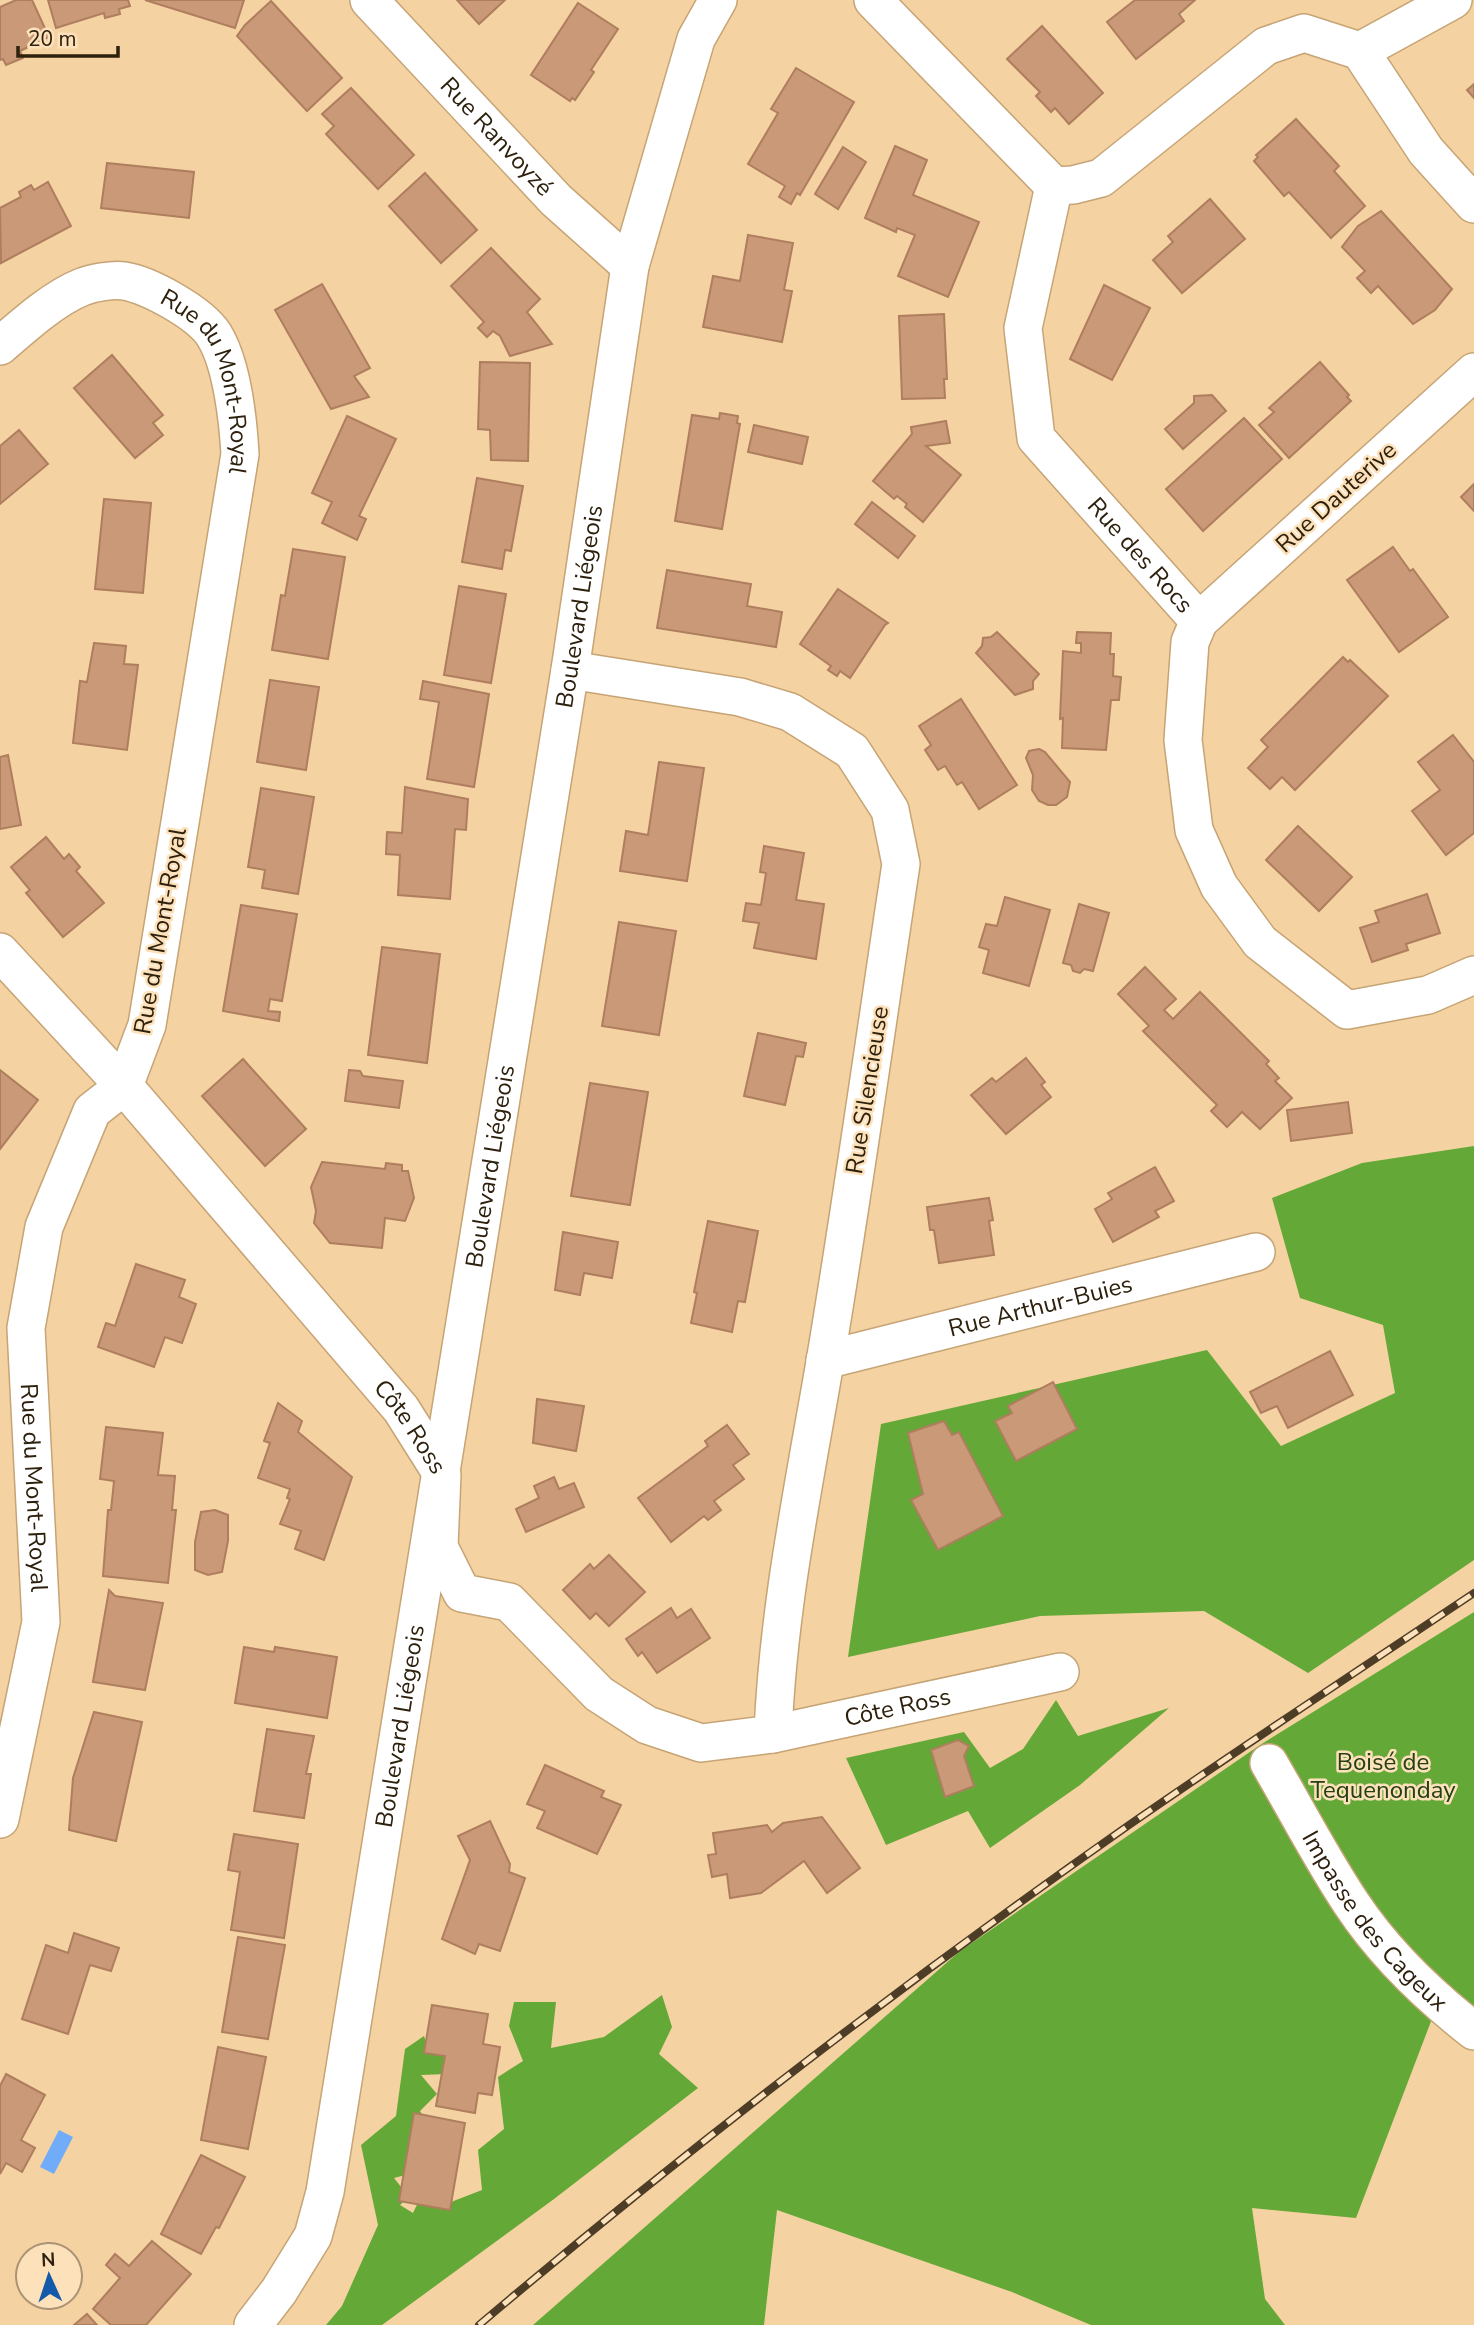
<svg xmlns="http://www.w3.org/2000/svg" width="1474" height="2325" font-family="'Nunito Sans',sans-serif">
  <rect width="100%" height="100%" fill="#f5d2a2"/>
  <g fill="#64a837">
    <polygon points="1474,1146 1474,1560 1308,1673 1204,1611 1040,1616 848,1657 881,1424 1207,1350 1281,1446 1395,1393 1383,1325 1300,1298 1272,1198 1362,1163"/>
    <polygon points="1474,1612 1474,2023 1438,2003 1356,2218 1252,2208 1265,2299 1285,2325 1091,2325 1012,2292 777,2210 764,2325 533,2325 960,1951 1260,1745"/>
    <polygon points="1056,1700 1078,1736 1169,1708 1080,1785 990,1848 968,1811 886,1845 846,1758 964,1732 990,1768 1023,1749"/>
    <polygon points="662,1995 672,2027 659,2054 698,2088 554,2199 382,2325 326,2325 342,2306 378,2225 361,2145 396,2116 405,2049 424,2036 429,2052 456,2039 446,2074 421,2075 437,2094 420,2111 429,2127 421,2171 394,2178 409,2197 400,2205 413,2213 424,2190 451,2202 482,2190 478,2150 504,2129 498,2077 523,2061 509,2026 514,2002 556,2002 551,2048 604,2037"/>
  </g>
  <polygon fill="#70acfa" points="59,2130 73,2137 54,2174 40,2167"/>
  <g fill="#ca9978" stroke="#ae7e5e" stroke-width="2">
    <polygon points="16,0 32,0 49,37 20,51 23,58 6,65 3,59 0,60 0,7"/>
    <polygon points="48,0 128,0 130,6 119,9 120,14 105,18 104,13 56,28"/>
    <polygon points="145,0 244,0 235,28"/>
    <polygon points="457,0 505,0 479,24"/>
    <polygon points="1135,0 1195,0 1179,14 1184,21 1136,59 1107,22"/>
    <polygon points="271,1 342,78 307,111 237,36 245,25"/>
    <polygon points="578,3 618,29 591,70 594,72 575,100 572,98 570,101 531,75"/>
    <polygon points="1042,26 1103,93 1069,124 1055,108 1051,112 1036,96 1040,92 1007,59"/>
    <polygon points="796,68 854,102 800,195 797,193 791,204 779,197 785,186 748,164 778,113 771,109"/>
    <polygon points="1474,84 1474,98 1467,90"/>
    <polygon points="351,88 414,155 378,189 326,134 334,126 322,114"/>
    <polygon points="1296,119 1339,166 1334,171 1365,206 1331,238 1289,192 1284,196 1254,161 1258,157 1256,155"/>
    <polygon points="895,146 927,160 913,195 979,222 948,297 898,276 915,235 897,228 896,232 865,218"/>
    <polygon points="843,147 866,162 838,209 815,194"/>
    <polygon points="107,163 194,172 189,218 101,208"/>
    <polygon points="425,173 477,230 441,263 389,206"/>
    <polygon points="48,182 71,226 1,263 0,208 21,197 19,192 31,185 34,190"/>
    <polygon points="1210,199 1245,239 1182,293 1153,260 1173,242 1168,236"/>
    <polygon points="1381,211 1452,289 1435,310 1413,324 1378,286 1371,293 1357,278 1365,271 1342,247 1358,226"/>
    <polygon points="748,235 793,243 784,290 792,291 782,342 703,327 713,276 740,281"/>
    <polygon points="491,248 540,299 527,312 552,344 510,356 500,336 493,331 487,337 478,328 484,322 451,286"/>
    <polygon points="322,284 370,368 354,376 369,397 331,409 275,310"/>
    <polygon points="1104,285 1150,308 1112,380 1070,359"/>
    <polygon points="944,314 947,379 944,379 945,398 902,399 899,316"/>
    <polygon points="112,355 163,415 153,423 163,435 135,458 74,388"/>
    <polygon points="480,362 530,363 528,461 491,460 490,430 478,429"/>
    <polygon points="1320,362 1349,395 1347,397 1351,401 1289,458 1259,425 1274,412 1269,408"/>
    <polygon points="1212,395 1226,411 1183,449 1165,429 1194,403 1194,396"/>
    <polygon points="720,413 738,416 737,423 740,424 722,529 675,521 692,415 719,419"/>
    <polygon points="347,416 396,439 359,516 366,519 357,540 322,523 332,502 312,493"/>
    <polygon points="1244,418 1282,459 1203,531 1166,489"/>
    <polygon points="946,421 950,443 926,446 961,475 923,522 905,507 907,504 897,496 894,499 873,481 912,434 911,427"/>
    <polygon points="754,425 808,437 802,464 748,452"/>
    <polygon points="19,430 48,464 0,504 0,446"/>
    <polygon points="477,478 523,486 511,551 505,550 502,569 462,562"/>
    <polygon points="1474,484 1474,511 1461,497"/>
    <polygon points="104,499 151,503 143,593 95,589"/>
    <polygon points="872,502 915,536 898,558 855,524"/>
    <polygon points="1393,547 1410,571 1413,569 1448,617 1399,652 1347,580"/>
    <polygon points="293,549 345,557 328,659 272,650 281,595 285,596"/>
    <polygon points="667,570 751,584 747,606 782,612 776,647 657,628"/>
    <polygon points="459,586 506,594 491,683 444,675"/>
    <polygon points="838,589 888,623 885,625 850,678 840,671 837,676 828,670 831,666 800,644"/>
    <polygon points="997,632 1039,674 1033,681 1033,689 1015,695 976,653 982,646 983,638 991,637"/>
    <polygon points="1077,632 1111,633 1110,654 1114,654 1113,676 1121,677 1119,700 1111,700 1106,750 1062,748 1063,718 1060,719 1063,651 1081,653 1081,643 1076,643"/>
    <polygon points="94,643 126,646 124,664 138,665 127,750 73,743 80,681 87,682"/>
    <polygon points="1343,657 1348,662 1350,660 1388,696 1295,790 1282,777 1270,789 1248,768 1268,747 1261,740"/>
    <polygon points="270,680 319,687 306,770 257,762"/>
    <polygon points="423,681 489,694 474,787 427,779 439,702 420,699"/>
    <polygon points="961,699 1017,785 979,809 962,782 957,785 945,766 938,770 925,750 931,745 919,726"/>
    <polygon points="1453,735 1474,762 1474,833 1446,855 1412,811 1440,790 1418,762"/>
    <polygon points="1039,749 1045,752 1070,782 1067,797 1056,805 1048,805 1039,801 1032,790 1033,775 1026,758 1029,751"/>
    <polygon points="8,755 21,825 0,829 0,757"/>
    <polygon points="659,762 704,768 687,881 620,871 626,831 648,835"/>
    <polygon points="405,787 468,799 466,830 455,829 450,899 398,895 400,855 386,854 387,832 402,833"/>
    <polygon points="261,788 314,797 298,894 262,888 265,870 248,867"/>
    <polygon points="1298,826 1352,877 1319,911 1266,860"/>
    <polygon points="46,837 64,859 69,854 80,867 76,871 104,903 63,937 26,893 30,890 11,867"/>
    <polygon points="764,846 804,853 796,900 824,904 816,959 754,948 759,923 743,921 746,903 761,905 766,873 760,872"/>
    <polygon points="1427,894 1440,933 1406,944 1408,950 1372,962 1360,928 1379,922 1375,911"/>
    <polygon points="1005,897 1050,910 1029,986 983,973 989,950 979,947 986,924 997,926"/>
    <polygon points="1079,904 1109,913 1093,971 1084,969 1080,973 1073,971 1071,965 1063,963"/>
    <polygon points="241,905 297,914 282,1001 270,999 268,1011 280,1012 279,1021 223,1011"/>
    <polygon points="619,922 676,931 659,1035 602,1026"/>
    <polygon points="382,947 440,954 427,1063 368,1055"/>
    <polygon points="1145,967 1176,999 1164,1010 1173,1019 1200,992 1269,1061 1266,1064 1279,1078 1275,1081 1292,1098 1260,1129 1242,1112 1227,1127 1211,1111 1217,1105 1143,1031 1149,1026 1118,994"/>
    <polygon points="758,1033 806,1043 803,1057 796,1056 785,1105 744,1096"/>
    <polygon points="1026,1058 1045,1082 1041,1085 1051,1097 1006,1134 971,1095 992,1078 996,1082"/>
    <polygon points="243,1059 306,1129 265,1166 202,1096"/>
    <polygon points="0,1070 38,1100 0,1149"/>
    <polygon points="349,1070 360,1071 363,1076 403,1081 399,1108 345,1101"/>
    <polygon points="590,1083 648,1092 630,1205 571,1196"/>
    <polygon points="1348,1102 1352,1133 1291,1141 1287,1110"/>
    <polygon points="322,1162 385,1169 386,1163 402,1165 402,1171 408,1171 414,1198 405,1221 385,1218 382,1248 330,1243 314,1223 316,1211 311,1187"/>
    <polygon points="1155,1167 1174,1201 1155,1211 1159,1217 1113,1242 1095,1209 1112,1199 1108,1193"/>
    <polygon points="989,1198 993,1220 989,1221 994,1255 939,1263 934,1230 930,1230 927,1207"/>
    <polygon points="708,1221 758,1231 745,1302 738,1301 732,1332 691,1323 697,1293 694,1292"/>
    <polygon points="563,1232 618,1242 612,1278 584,1273 580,1295 555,1290"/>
    <polygon points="136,1264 185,1280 179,1297 196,1304 182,1343 165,1337 154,1367 98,1347 106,1323 115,1326"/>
    <polygon points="1330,1351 1353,1395 1288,1428 1277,1406 1261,1413 1250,1392"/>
    <polygon points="1053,1382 1077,1429 1016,1461 995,1421 1012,1413 1008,1406"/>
    <polygon points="537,1399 584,1406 576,1451 533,1443"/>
    <polygon points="278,1403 302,1421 298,1432 352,1477 324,1560 295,1549 301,1531 280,1524 290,1499 287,1498 290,1489 258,1478 270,1443 264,1441"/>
    <polygon points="944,1421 952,1435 959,1432 1003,1516 938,1550 911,1500 923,1494 908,1433"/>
    <polygon points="727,1425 749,1454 733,1465 744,1479 714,1501 721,1510 708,1520 704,1516 671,1542 638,1498 708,1446 705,1441"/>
    <polygon points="106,1427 163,1433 158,1475 175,1476 172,1510 176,1510 168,1583 103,1576 108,1510 111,1510 114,1481 100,1479"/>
    <polygon points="554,1477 559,1489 574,1483 584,1507 526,1532 516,1509 539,1498 534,1486"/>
    <polygon points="215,1510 228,1515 228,1541 222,1572 208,1575 195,1570 195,1542 201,1512"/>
    <polygon points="609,1555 645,1592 609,1626 596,1613 590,1619 563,1590 590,1564 594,1569"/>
    <polygon points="109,1590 115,1596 163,1603 145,1690 93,1682"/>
    <polygon points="671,1608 677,1618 691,1609 710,1638 657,1673 642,1652 638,1656 626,1639"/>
    <polygon points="244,1647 274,1652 275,1647 337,1657 327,1718 235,1703"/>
    <polygon points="94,1712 142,1722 116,1841 69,1830 73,1778"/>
    <polygon points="267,1729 314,1736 306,1774 311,1774 304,1818 254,1811"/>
    <polygon points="958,1740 969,1746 964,1756 974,1786 945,1797 931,1750"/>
    <polygon points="545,1765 604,1791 601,1797 621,1805 597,1854 537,1828 545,1811 527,1804"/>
    <polygon points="822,1817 860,1868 827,1893 804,1861 761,1893 730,1898 727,1874 712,1877 708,1855 716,1854 713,1833 767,1825 772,1832 783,1823"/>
    <polygon points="490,1821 510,1864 509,1872 525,1878 500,1951 479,1944 475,1954 442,1939 470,1860 458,1836"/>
    <polygon points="234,1834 298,1844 284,1938 231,1930 240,1872 228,1870"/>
    <polygon points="74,1933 119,1948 111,1971 90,1965 68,2034 22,2019 46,1945 68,1953"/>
    <polygon points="238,1937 285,1945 268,2039 222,2032"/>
    <polygon points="432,2005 488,2014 483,2044 500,2047 492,2095 478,2093 475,2113 436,2106 445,2056 424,2053"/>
    <polygon points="218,2047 266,2057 248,2149 201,2140"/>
    <polygon points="6,2074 45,2095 21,2140 35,2148 22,2172 6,2163 0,2174 0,2086"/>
    <polygon points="414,2113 465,2123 450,2210 399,2201"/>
    <polygon points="201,2155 245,2177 219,2228 216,2227 201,2254 161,2234"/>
    <polygon points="152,2241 191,2274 146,2325 111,2325 93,2309 120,2278 106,2265 115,2254 129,2266"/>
    <polygon points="87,2314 97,2325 74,2325"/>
  </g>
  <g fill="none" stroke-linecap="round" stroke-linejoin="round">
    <defs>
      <g id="minor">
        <path id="s1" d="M 369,0 L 556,200 L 630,266"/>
        <polyline points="873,0 1054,186"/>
        <polyline points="1360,51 1453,0"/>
        <polyline points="1054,186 1073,185 1101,178 1266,46 1304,33 1360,51 1426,151 1474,204"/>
        <path id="s2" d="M 1054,186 L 1023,328 L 1036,438 L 1199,621"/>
        <path id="s3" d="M 0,346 C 23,326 54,298 82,287 C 92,283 113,279 124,281 C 149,285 200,313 214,335 C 232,364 238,420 240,454 L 147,1025 L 124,1086 L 92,1111 L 44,1227 L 26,1328 L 41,1622 L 0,1819"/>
        <polyline points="1474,372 1199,621 1190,642 1183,740 1194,830 1219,886 1260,942 1347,1010 1428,995 1474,975"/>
        <path d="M 570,670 L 740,697 L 790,712 L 852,751 L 890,810 L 901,864 C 876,1029 853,1196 825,1362 C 804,1485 778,1608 773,1734"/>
        <path id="s4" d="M 0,952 L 124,1086 L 401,1409 L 442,1474 L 439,1547 L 462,1593 L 509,1602 L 599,1694 L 647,1725 L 701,1743 L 773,1734 L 1060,1672"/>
        <path id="s5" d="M 825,1360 L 1256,1252"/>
        <path id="s6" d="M 1269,1763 C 1296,1809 1321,1858 1351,1903 C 1384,1953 1428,1995 1474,2031"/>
        <path id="s7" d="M 253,2325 L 279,2291 L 313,2236 L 325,2192 L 570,670 L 630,266 L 696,39 L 718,0"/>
      </g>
    </defs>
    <use href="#minor" stroke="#c6a475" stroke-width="40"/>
    <use href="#minor" stroke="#fff" stroke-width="37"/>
    <defs>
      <path id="rail" d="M 479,2325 C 687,2149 905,1982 1129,1825 C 1243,1746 1359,1670 1474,1593"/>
    </defs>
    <use href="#rail" stroke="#4e3d26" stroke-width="8"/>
    <use href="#rail" stroke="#fde1ba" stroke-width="5" stroke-dasharray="16" stroke-linecap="butt"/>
  </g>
  <g text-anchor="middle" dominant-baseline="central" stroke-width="5" stroke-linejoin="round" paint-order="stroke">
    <g font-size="24" fill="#2d200d" stroke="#fde1ba">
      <text stroke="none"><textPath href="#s1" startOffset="187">Rue Ranvoyzé</textPath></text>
      <text stroke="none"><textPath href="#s3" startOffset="290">Rue du Mont-Royal</textPath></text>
      <text transform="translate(1336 497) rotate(-42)">Rue Dauterive</text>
      <text stroke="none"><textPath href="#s2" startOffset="413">Rue des Rocs</textPath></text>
      <text stroke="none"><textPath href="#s7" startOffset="1759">Boulevard Liégeois</textPath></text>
      <text transform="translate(160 931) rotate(-80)">Rue du Mont-Royal</text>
      <text transform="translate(867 1090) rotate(-81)">Rue Silencieuse</text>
      <text stroke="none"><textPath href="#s7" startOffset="1192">Boulevard Liégeois</textPath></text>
      <text stroke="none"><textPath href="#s5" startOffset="222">Rue Arthur-Buies</textPath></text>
      <text stroke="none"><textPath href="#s4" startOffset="628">Côte Ross</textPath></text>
      <text stroke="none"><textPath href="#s3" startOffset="1446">Rue du Mont-Royal</textPath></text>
      <text stroke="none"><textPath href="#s4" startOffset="1300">Côte Ross</textPath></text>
      <text stroke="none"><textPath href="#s7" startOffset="625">Boulevard Liégeois</textPath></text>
      <text stroke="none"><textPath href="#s6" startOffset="191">Impasse des Cageux</textPath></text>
    </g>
    <g font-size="24" fill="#243f13" stroke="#fde1ba">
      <text x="1383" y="1762">Boisé de<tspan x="1383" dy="28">Tequenonday</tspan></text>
    </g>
  </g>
  <g transform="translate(49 2276) rotate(357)"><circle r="33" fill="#fde1ba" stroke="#aa9475" stroke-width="2"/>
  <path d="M0-5L12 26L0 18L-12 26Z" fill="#135baa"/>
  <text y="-10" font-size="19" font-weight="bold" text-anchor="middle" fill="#2d200d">N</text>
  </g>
  <path d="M18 46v10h100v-10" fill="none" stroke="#2d200d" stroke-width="3.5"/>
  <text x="28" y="46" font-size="21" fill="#2d200d" stroke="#fde1ba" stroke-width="5" paint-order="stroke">20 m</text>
</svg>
